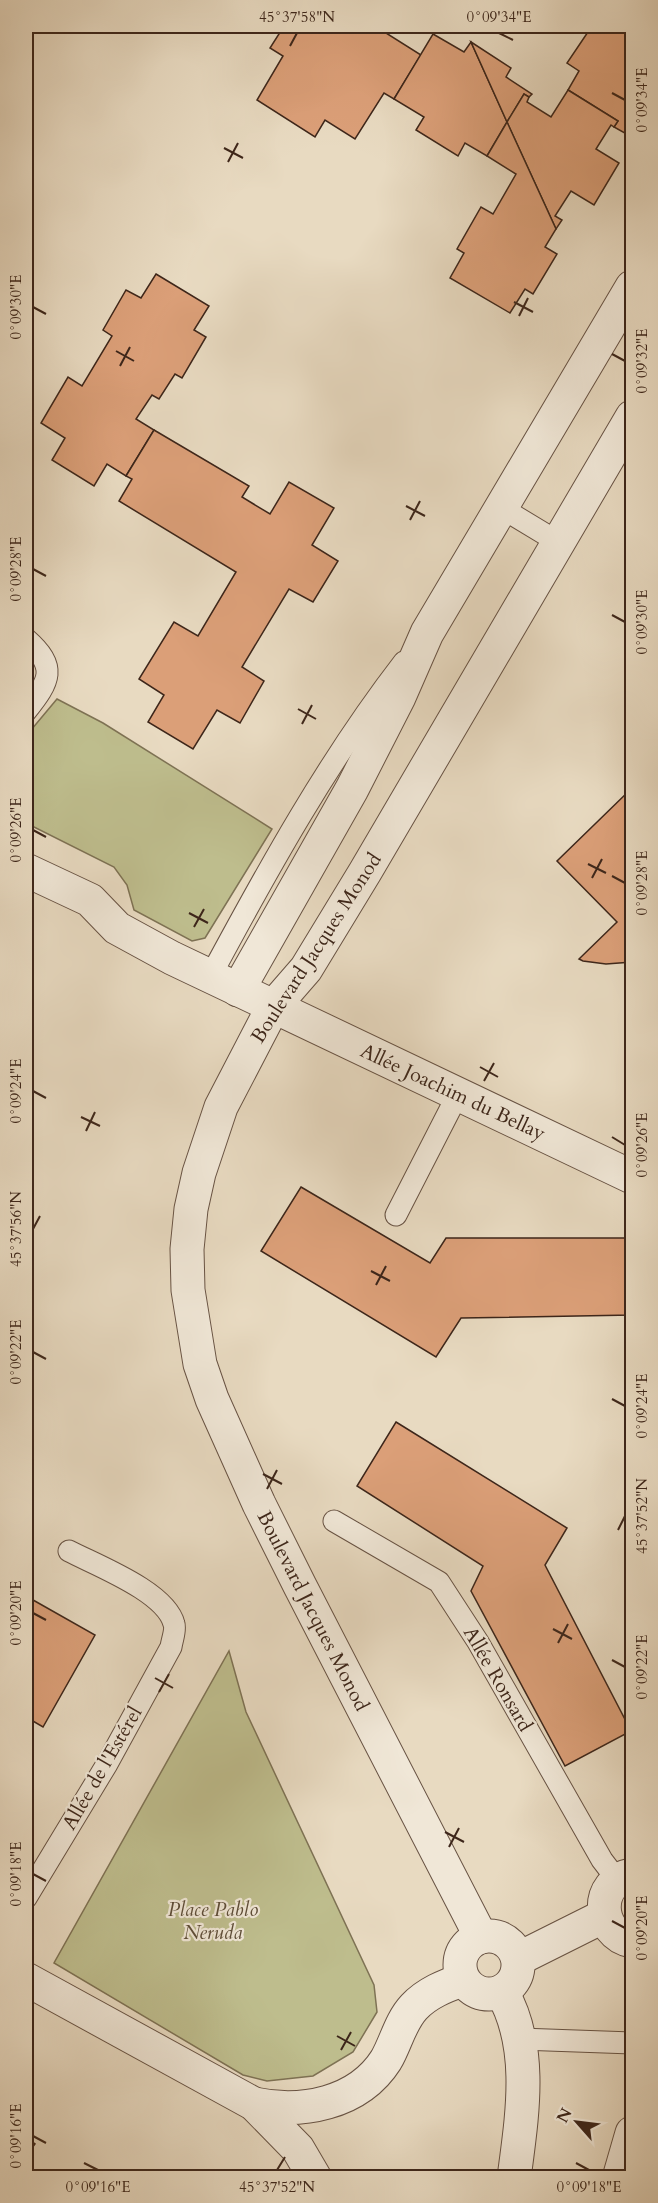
<svg xmlns="http://www.w3.org/2000/svg" width="658" height="2203" font-family="Cardo,serif">
  <rect width="100%" height="100%" fill="#e8dac1"/>
  <filter id="stains"><feTurbulence type="fractalNoise" baseFrequency=".00333" numOctaves="4"/><feColorMatrix values="0 0 0 0 .2 0 0 0 0 .09 0 0 0 0 .02 0 0 0 .5 -.17"/></filter>
  <radialGradient id="worn" r=".72"><stop offset=".6" stop-color="#630" stop-opacity="0"/><stop offset="1" stop-color="#630" stop-opacity=".3"/></radialGradient>
  <g fill="#bebd8d" stroke="#7e7254" stroke-width="1.5">
    <polygon points="57,699 103,723 272,829 205,938 192,941 134,910 127,885 114,867 26,823 26,736"/>
    <polygon points="229,1651 246,1712 374,1985 377,2012 353,2052 313,2076 267,2081 243,2075 54,1963"/>
  </g>
  <g fill="#db9f78" stroke="#3d261a" stroke-width="1.5">
    <polygon points="284,26 375,26 421,55 394,99 384,93 355,139 325,120 315,137 257,100 283,56 270,48"/>
    <polygon points="592,26 608,32 612,26 632,26 632,132 630,136 614,127 618,121 568,90 579,71 567,63"/>
    <polygon points="433,34 464,52 471,42 507,122 487,156 465,143 458,156 416,130 424,117 394,99"/>
    <polygon points="471,42 511,68 506,77 532,94 529,97 524,94 507,122"/>
    <polygon points="568,90 618,121 614,127 611,125 596,149 619,163 594,205 571,191 555,216 562,220 556,229 507,122 524,94 529,97 527,102 551,117"/>
    <polygon points="507,122 556,229 545,247 557,254 533,294 525,289 510,313 450,278 464,253 457,249 481,207 493,214 516,174 487,156"/>
    <polygon points="156,274 209,306 194,330 206,337 182,378 175,374 159,399 152,395 136,419 154,430 126,476 107,464 94,486 52,460 65,438 41,423 68,377 82,386 112,336 103,330 126,290 141,298"/>
    <polygon points="154,430 249,486 242,497 270,514 289,482 334,508 312,545 338,561 313,602 289,589 242,667 264,681 240,723 217,710 193,749 148,722 164,695 139,679 174,622 198,636 236,572 119,501 132,479 126,476"/>
    <polygon points="632,788 632,962 606,964 583,961 579,959 617,922 557,861"/>
    <polygon points="301,1187 430,1263 446,1238 632,1238 632,1315 461,1318 436,1357 261,1251"/>
    <polygon points="396,1422 567,1528 545,1565 631,1731 565,1766 471,1591 483,1566 357,1486"/>
    <polygon points="26,1596 95,1635 43,1727 26,1717"/>
    <polygon points="26,2137 35,2144 29,2152 26,2149"/>
  </g>
  <g fill="none" stroke-linecap="round" stroke-linejoin="round">
    <defs>
      <g id="lane">
        <polyline points="500,507 558,542"/>
        <path d="M 26,639 C 58,667 50,681 26,711"/>
        <path d="M 210,977 C 268,869 329,759 404,662"/>
        <polyline points="396,1215 458,1094"/>
        <polyline points="334,1521 439,1582 478,1642 602,1860 618,1881"/>
        <path d="M 26,1898 L 107,1764 L 171,1647 C 172,1640 176,1630 174,1624 C 166,1592 98,1566 69,1551"/>
        <polyline points="520,2039 632,2043"/>
      </g>
      <g id="street">
        <polyline points="26,870 90,900 117,928 172,958 632,1177"/>
        <polyline points="238,990 352,789 399,697 427,633 632,287"/>
        <path d="M 632,1875 C 594,1881 596,1934 632,1941"/>
        <circle cx="489" cy="1965" r="29"/>
        <polyline points="481,1937 300,1586 259,1504 212,1399 200,1364 188,1290 187,1249 191,1209 199,1173 221,1107 273,1007 306,969 365,872 632,417"/>
        <polyline points="518,1959 604,1916"/>
        <polyline points="26,1979 254,2104 298,2149 315,2178"/>
        <path d="M 502,1992 C 534,2048 522,2116 514,2178"/>
        <path d="M 254,2104 C 301,2114 358,2104 386,2060 C 396,2043 400,2022 414,2007 C 427,1993 445,1986 462,1980"/>
        <polyline points="619,2178 632,2133"/>
      </g>
    </defs>
    <use href="#lane" stroke="#685344" stroke-width="23"/>
    <use href="#street" stroke="#685344" stroke-width="35"/>
    <use href="#lane" stroke="#f0e7d7" stroke-width="21"/>
    <use href="#street" stroke="#f0e7d7" stroke-width="33"/>
  </g>
  <path fill="none" stroke="#3d261a" stroke-width="2" d="M 499,33 L 513,40M 290,46 L 297,33M 612,93 L 625,100M 224,148 L 243,158M 228,162 L 238,143M 514,302 L 533,312M 33,307 L 46,314M 519,316 L 528,298M 116,351 L 134,361M 612,354 L 625,361M 120,366 L 130,347M 406,506 L 425,516M 410,520 L 420,501M 33,569 L 46,576M 612,615 L 625,622M 298,709 L 316,719M 302,724 L 312,705M 33,830 L 46,837M 588,864 L 606,873M 612,876 L 625,883M 592,878 L 602,859M 189,913 L 208,923M 194,927 L 204,909M 480,1067 L 498,1077M 484,1081 L 494,1063M 33,1091 L 46,1098M 81,1117 L 100,1126M 86,1131 L 95,1112M 612,1137 L 625,1145M 33,1229 L 40,1216M 371,1271 L 390,1281M 376,1285 L 386,1266M 33,1352 L 46,1359M 612,1399 L 625,1406M 263,1474 L 282,1484M 267,1489 L 277,1470M 618,1530 L 625,1516M 33,1613 L 46,1620M 553,1629 L 572,1639M 558,1643 L 568,1624M 612,1660 L 625,1667M 155,1678 L 173,1688M 159,1692 L 169,1674M 445,1832 L 464,1842M 449,1847 L 459,1828M 33,1874 L 46,1881M 612,1921 L 625,1928M 337,2036 L 355,2046M 341,2050 L 351,2032M 33,2136 L 46,2143M 84,2163 L 98,2170M 576,2163 L 589,2170M 277,2170 L 285,2157"/>
  <g text-anchor="middle" dominant-baseline="central" stroke-width="4.5" stroke-linejoin="round" paint-order="stroke">
    <g font-size="20" fill="#3d261a" stroke="#f0e7d7">
      <text transform="translate(316 948) rotate(-57)">Boulevard Jacques Monod</text>
      <text transform="translate(453 1092) rotate(25)">Allée Joachim du Bellay</text>
      <text transform="translate(313 1611) rotate(63)">Boulevard Jacques Monod</text>
      <text transform="translate(498 1679) rotate(60)">Allée Ronsard</text>
      <text transform="translate(102 1768) rotate(-60)">Allée de l'Estérel</text>
    </g>
    <g font-size="20" font-style="italic" fill="#5d4c37" stroke="#f0e7d7">
      <text x="213" y="1909">Place Pablo<tspan x="213" dy="23">Neruda</tspan></text>
    </g>
  </g>
  <rect width="658" height="2203" fill="none" stroke="#e8dac1" stroke-width="66"/>
  <g transform="translate(577 2122) rotate(298)" stroke="#f0e7d7" stroke-width="4.5" paint-order="stroke">
  <path d="M0-4.5L10 22L0 15L-10 22Z" fill="#3d261a"/>
  <text y="-9" font-size="16" font-weight="bold" text-anchor="middle" fill="#3d261a">N</text>
  </g>
  <rect x="33" y="33" width="592" height="2137" fill="none" stroke="#3d261a" stroke-width="2"/>
  <g font-size="15" text-anchor="middle" fill="#3d261a">
    <text x="297" y="22">45°37'58"N</text>
    <text x="499" y="22">0°09'34"E</text>
    <text transform="translate(642 100) rotate(-90)" y="5">0°09'34"E</text>
    <text transform="translate(16 307) rotate(-90)" y="5">0°09'30"E</text>
    <text transform="translate(642 361) rotate(-90)" y="5">0°09'32"E</text>
    <text transform="translate(16 569) rotate(-90)" y="5">0°09'28"E</text>
    <text transform="translate(642 622) rotate(-90)" y="5">0°09'30"E</text>
    <text transform="translate(16 830) rotate(-90)" y="5">0°09'26"E</text>
    <text transform="translate(642 883) rotate(-90)" y="5">0°09'28"E</text>
    <text transform="translate(16 1091) rotate(-90)" y="5">0°09'24"E</text>
    <text transform="translate(642 1145) rotate(-90)" y="5">0°09'26"E</text>
    <text transform="translate(16 1229) rotate(-90)" y="5">45°37'56"N</text>
    <text transform="translate(16 1352) rotate(-90)" y="5">0°09'22"E</text>
    <text transform="translate(642 1406) rotate(-90)" y="5">0°09'24"E</text>
    <text transform="translate(642 1516) rotate(-90)" y="5">45°37'52"N</text>
    <text transform="translate(16 1613) rotate(-90)" y="5">0°09'20"E</text>
    <text transform="translate(642 1667) rotate(-90)" y="5">0°09'22"E</text>
    <text transform="translate(16 1874) rotate(-90)" y="5">0°09'18"E</text>
    <text transform="translate(642 1928) rotate(-90)" y="5">0°09'20"E</text>
    <text transform="translate(16 2136) rotate(-90)" y="5">0°09'16"E</text>
    <text x="98" y="2192">0°09'16"E</text>
    <text x="277" y="2192">45°37'52"N</text>
    <text x="589" y="2192">0°09'18"E</text>
  </g>
  <rect width="100%" height="100%" filter="url(#stains)"/>
  <rect width="100%" height="100%" fill="url(#worn)"/>
</svg>
